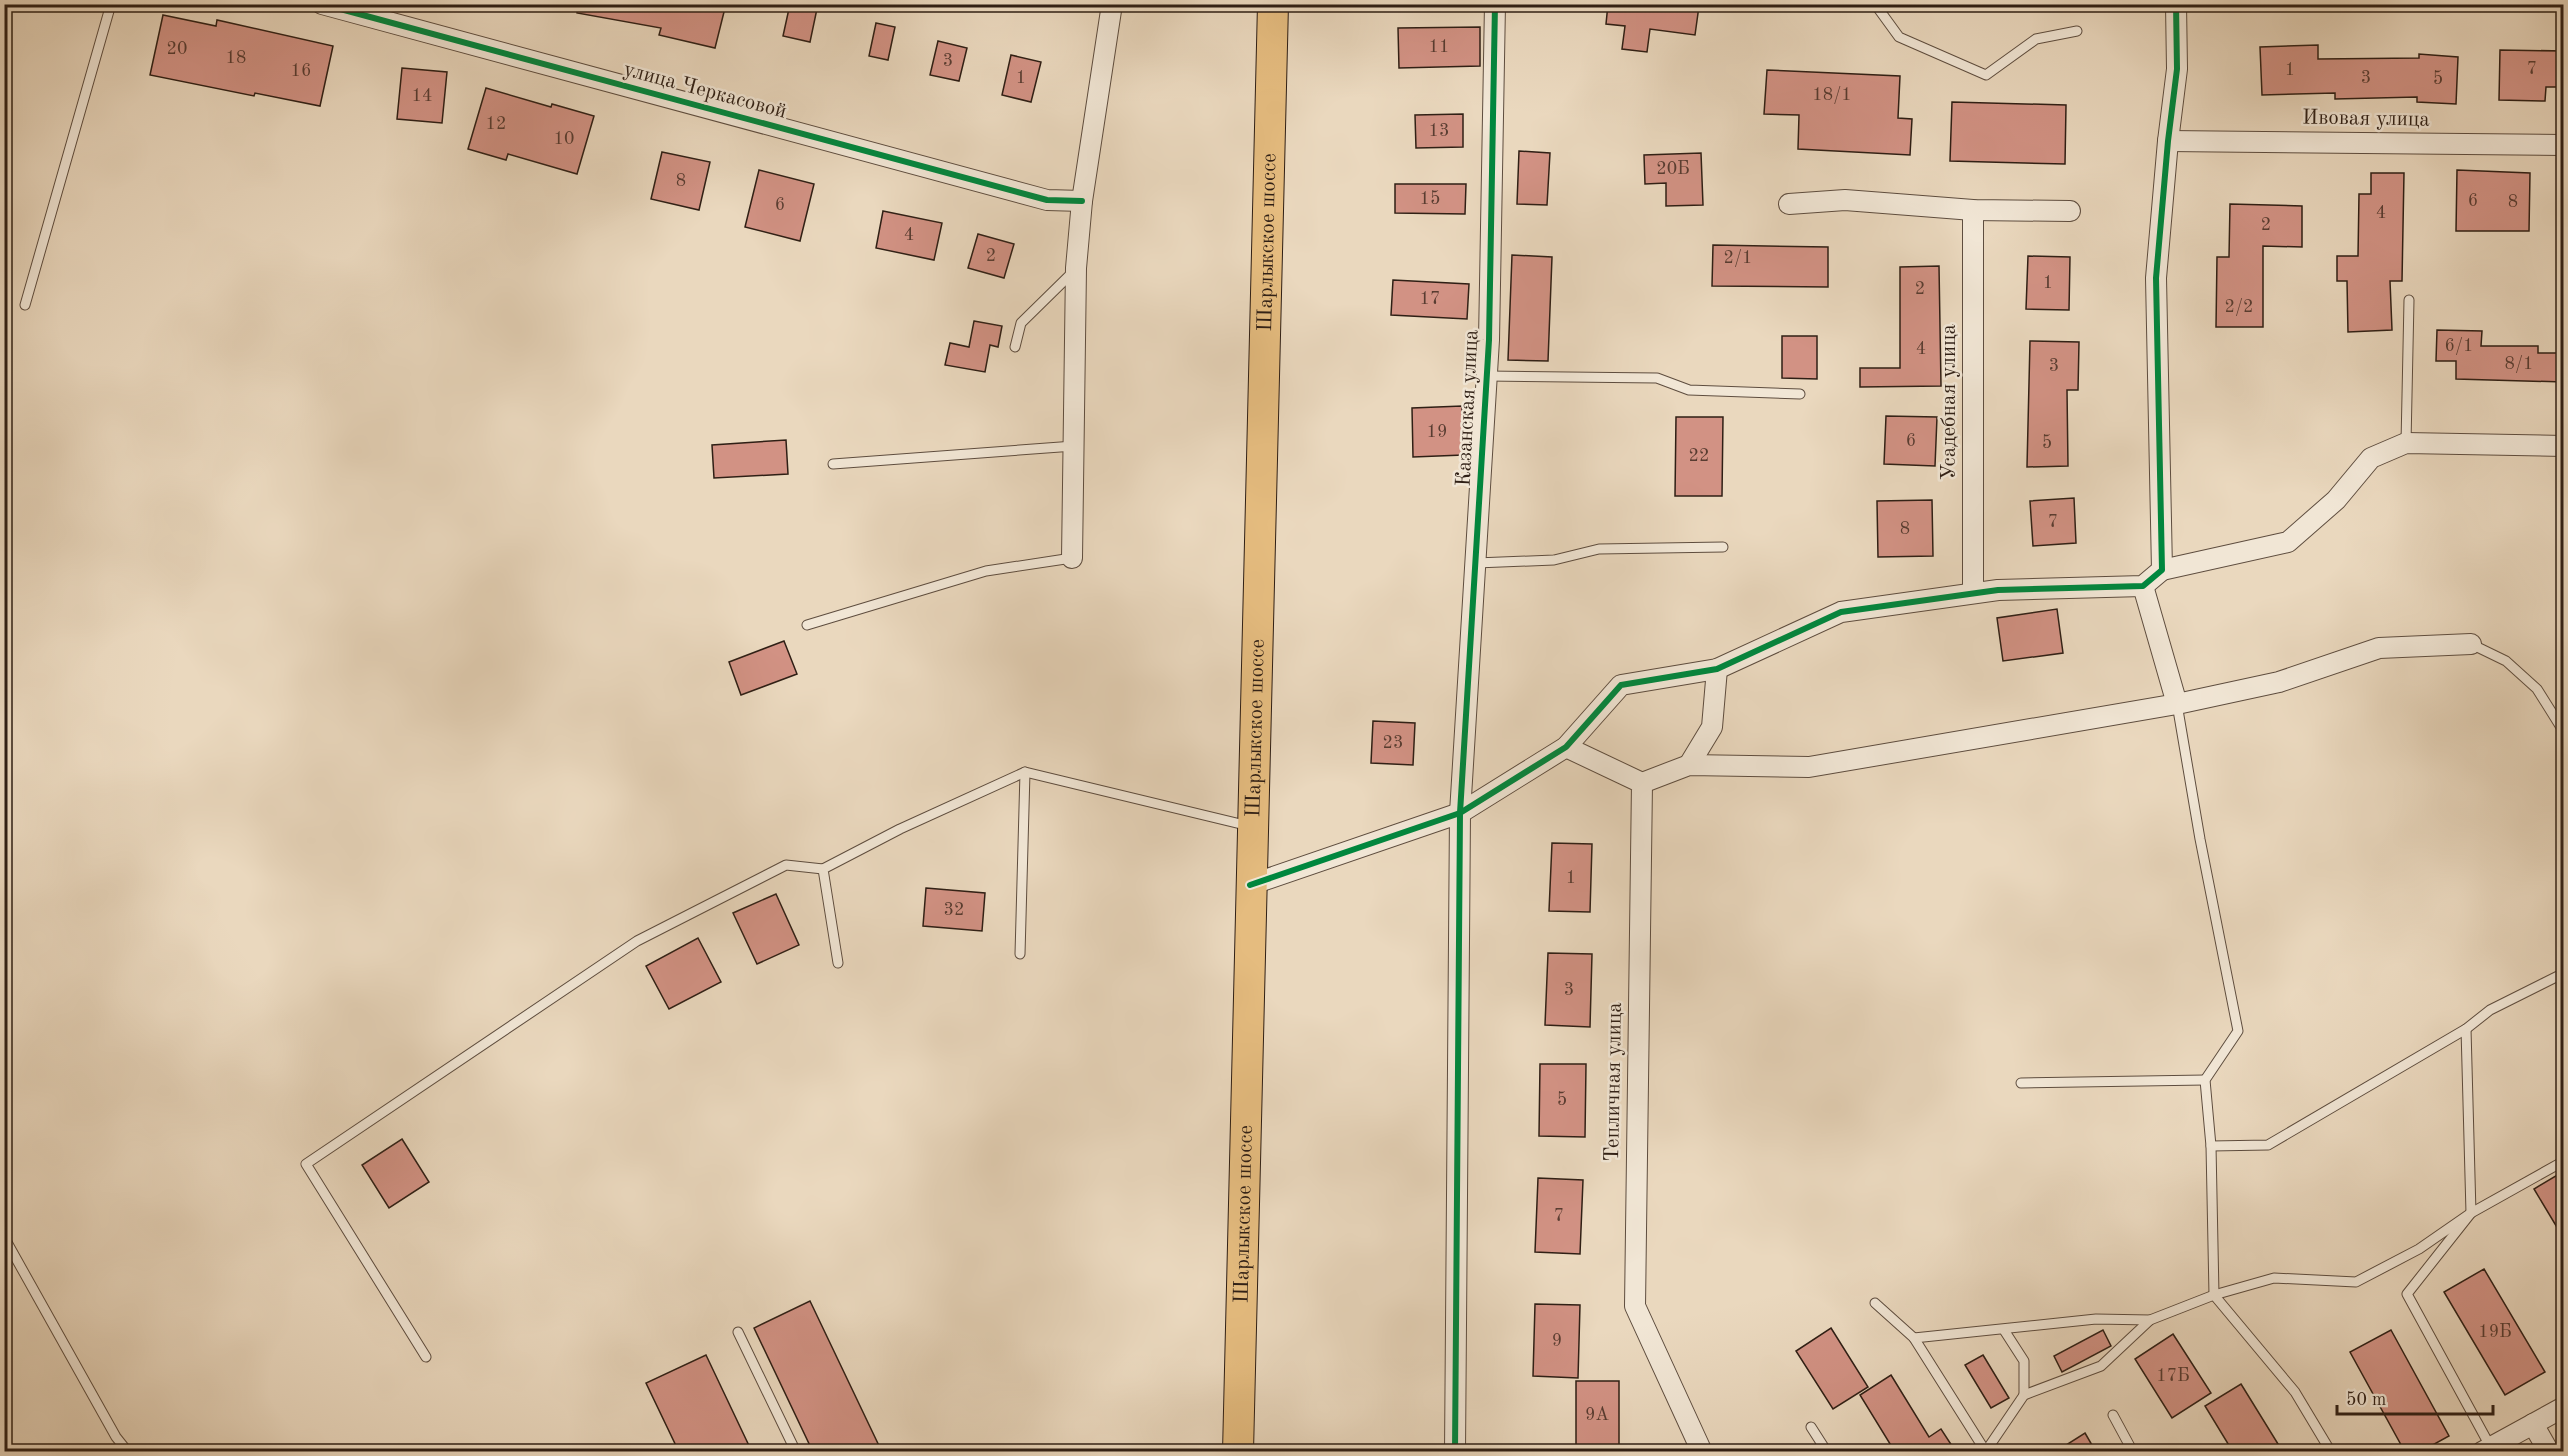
<svg xmlns="http://www.w3.org/2000/svg" width="2568" height="1456" font-family="'Old Standard TT',serif">
  <rect width="100%" height="100%" fill="#ead8be"/>
  <filter id="stains"><feTurbulence type="fractalNoise" baseFrequency=".00333" numOctaves="4"/><feColorMatrix values="0 0 0 0 .2 0 0 0 0 .09 0 0 0 0 .02 0 0 0 .5 -.17"/></filter>
  <radialGradient id="worn" r=".72"><stop offset=".6" stop-color="#630" stop-opacity="0"/><stop offset="1" stop-color="#630" stop-opacity=".3"/></radialGradient>
  <g fill="#d29284" stroke="#2f1f15" stroke-width="1.5">
    <polygon points="578,4 726,4 715,48 659,35 661,28 577,13"/>
    <polygon points="790,4 818,4 810,42 783,36"/>
    <polygon points="1608,4 1699,6 1695,35 1650,29 1647,52 1622,49 1625,26 1606,24"/>
    <polygon points="163,15 216,26 217,20 333,46 320,106 255,93 254,96 150,75"/>
    <polygon points="876,23 895,27 888,60 869,56"/>
    <polygon points="1480,27 1480,66 1399,68 1398,28"/>
    <polygon points="938,41 967,48 959,81 930,75"/>
    <polygon points="2318,45 2318,59 2419,58 2419,54 2458,57 2456,104 2417,102 2417,97 2335,99 2335,93 2262,95 2260,47"/>
    <polygon points="2500,50 2564,51 2564,87 2546,87 2545,101 2499,100"/>
    <polygon points="1011,55 1041,62 1031,102 1002,95"/>
    <polygon points="402,68 447,72 442,123 397,119"/>
    <polygon points="1767,70 1900,76 1898,118 1912,119 1910,155 1798,149 1799,115 1764,114"/>
    <polygon points="486,88 551,107 552,104 594,116 577,174 508,154 506,160 468,149"/>
    <polygon points="1952,102 2066,105 2065,164 1950,161"/>
    <polygon points="1463,114 1463,147 1416,148 1415,115"/>
    <polygon points="1519,151 1550,153 1547,205 1517,204"/>
    <polygon points="662,152 710,162 699,210 651,199"/>
    <polygon points="1701,153 1703,205 1666,206 1666,183 1645,184 1644,155"/>
    <polygon points="759,170 814,184 800,241 745,227"/>
    <polygon points="2457,170 2530,173 2529,231 2456,231"/>
    <polygon points="2371,173 2404,173 2402,281 2390,281 2392,330 2348,332 2347,281 2337,281 2337,256 2358,256 2359,194 2371,194"/>
    <polygon points="1395,184 1466,184 1465,214 1395,213"/>
    <polygon points="2230,204 2302,206 2302,247 2263,246 2263,327 2216,327 2217,257 2229,257"/>
    <polygon points="883,211 942,223 934,260 876,248"/>
    <polygon points="978,234 1014,244 1004,278 968,268"/>
    <polygon points="1713,245 1828,247 1828,287 1712,286"/>
    <polygon points="1512,255 1552,257 1548,361 1508,360"/>
    <polygon points="2028,256 2070,257 2069,310 2026,309"/>
    <polygon points="1939,266 1941,386 1860,387 1860,368 1900,368 1900,267"/>
    <polygon points="1393,280 1469,284 1467,319 1391,315"/>
    <polygon points="974,321 1002,326 998,347 990,345 985,372 945,365 950,343 969,347"/>
    <polygon points="2437,330 2482,331 2481,346 2538,346 2538,353 2564,353 2564,382 2456,379 2456,361 2436,361"/>
    <polygon points="1782,336 1817,336 1817,379 1782,378"/>
    <polygon points="2030,341 2079,342 2078,390 2067,390 2068,466 2027,467"/>
    <polygon points="1462,406 1463,455 1413,457 1412,408"/>
    <polygon points="1886,416 1937,417 1935,466 1884,464"/>
    <polygon points="1676,417 1723,417 1722,496 1675,496"/>
    <polygon points="786,440 788,474 714,478 712,445"/>
    <polygon points="2074,498 2076,543 2033,546 2030,501"/>
    <polygon points="1932,500 1933,556 1878,557 1877,501"/>
    <polygon points="2057,609 2063,653 2003,661 1997,618"/>
    <polygon points="784,641 797,674 741,695 729,662"/>
    <polygon points="1373,721 1415,723 1413,765 1371,763"/>
    <polygon points="1552,843 1592,844 1590,912 1549,911"/>
    <polygon points="926,888 985,893 982,931 923,926"/>
    <polygon points="776,894 799,945 757,964 733,913"/>
    <polygon points="698,938 721,982 669,1009 646,966"/>
    <polygon points="1548,953 1592,954 1590,1027 1545,1025"/>
    <polygon points="1540,1064 1586,1064 1585,1137 1539,1136"/>
    <polygon points="402,1139 429,1182 389,1208 362,1165"/>
    <polygon points="2564,1171 2564,1239 2534,1189"/>
    <polygon points="1538,1178 1583,1180 1580,1254 1535,1252"/>
    <polygon points="2484,1269 2545,1372 2505,1395 2444,1292"/>
    <polygon points="810,1301 882,1452 813,1452 754,1328"/>
    <polygon points="1535,1304 1580,1305 1578,1378 1533,1376"/>
    <polygon points="1831,1328 1868,1387 1833,1409 1796,1351"/>
    <polygon points="2103,1330 2111,1346 2062,1372 2054,1356"/>
    <polygon points="2391,1330 2449,1436 2420,1452 2405,1452 2350,1352"/>
    <polygon points="2173,1334 2211,1393 2172,1418 2135,1359"/>
    <polygon points="706,1355 752,1452 679,1452 646,1383"/>
    <polygon points="1983,1355 2009,1398 1991,1408 1965,1365"/>
    <polygon points="1891,1375 1929,1437 1941,1429 1956,1452 1895,1452 1860,1395"/>
    <rect x="1576" y="1381" width="43" height="67"/>
    <polygon points="2241,1384 2283,1452 2233,1452 2205,1406"/>
    <polygon points="2085,1433 2096,1452 2055,1452"/>
  </g>
  <g fill="none" stroke-linecap="round" stroke-linejoin="round">
    <defs>
      <g id="service">
        <polyline points="1875,4 1899,37 1986,75 2036,39 2077,31"/>
        <polyline points="25,305 111,4"/>
        <polyline points="1015,347 1021,323 1075,270"/>
        <polyline points="1487,376 1657,378 1689,390 1800,394"/>
        <polyline points="2406,443 2409,300"/>
        <polyline points="833,464 1074,446"/>
        <polyline points="1476,563 1554,560 1599,549 1723,547"/>
        <polyline points="807,625 986,571 1072,558"/>
        <polyline points="2471,644 2506,661 2537,689 2564,732"/>
        <polyline points="2177,704 2200,839 2238,1031 2205,1080 2211,1146 2214,1295 2295,1392 2331,1452"/>
        <polyline points="1020,954 1025,772"/>
        <polyline points="838,963 823,869 900,829 1025,772 1249,826"/>
        <polyline points="2466,1029 2471,1213 2407,1294 2490,1446"/>
        <polyline points="2021,1083 2205,1080"/>
        <polyline points="2211,1146 2268,1145 2466,1029 2490,1010 2564,973"/>
        <polyline points="4,1237 116,1437 128,1452"/>
        <polyline points="1875,1303 1914,1338 1986,1452"/>
        <polyline points="2004,1330 2024,1361 2024,1395"/>
        <polyline points="738,1332 796,1452"/>
        <polyline points="1914,1338 2096,1319 2150,1320"/>
        <polyline points="426,1357 306,1164 637,941 786,865 823,869"/>
        <polyline points="2113,1415 2133,1452"/>
        <polyline points="1811,1427 1827,1452"/>
        <polyline points="1986,1451 2024,1395 2101,1366 2150,1320 2214,1295 2274,1278 2356,1282 2419,1249 2471,1213 2564,1161"/>
      </g>
      <g id="minor">
        <polyline points="322,4 1047,200 1082,201"/>
        <polyline points="2168,141 2564,145"/>
        <polyline points="1789,204 1845,200 1973,210 2070,211"/>
        <polyline points="1072,558 1076,268 1082,201 1112,4"/>
        <polyline points="2162,570 2288,542 2336,500 2371,458 2406,443 2564,446"/>
        <polyline points="2143,586 2177,704"/>
        <polyline points="1973,593 1973,210"/>
        <polyline points="1566,747 1642,783 1635,1306 1702,1452"/>
        <polyline points="1689,765 1712,727 1717,669"/>
        <polyline points="1642,783 1689,765 1809,767 2177,704 2279,682 2379,648 2471,644"/>
        <polyline points="1250,885 1460,813 1566,747 1621,685 1717,669 1841,612 1998,590 2143,586 2162,570 2156,278 2168,141 2177,69 2176,4"/>
        <polyline points="2533,1424 2549,1452"/>
        <polyline points="1455,1452 1460,813 1489,340 1495,4"/>
        <polyline points="2482,1452 2564,1407"/>
      </g>
      <g id="primary">
        <path id="s1" d="M 1238,1452 L 1273,4"/>
      </g>
    </defs>
    <use href="#service" stroke="#5e4d3f" stroke-width="11"/>
    <use href="#minor" stroke="#5e4d3f" stroke-width="22"/>
    <use href="#primary" stroke="#2f1f15" stroke-width="32"/>
    <use href="#service" stroke="#f1e6d5" stroke-width="9"/>
    <use href="#minor" stroke="#f1e6d5" stroke-width="20"/>
    <use href="#primary" stroke="#e5bc7f" stroke-width="30"/>
    <defs>
      <g id="cycleway">
        <polyline points="322,4 1047,200 1082,201"/>
        <polyline points="1250,885 1460,813 1566,747 1621,685 1717,669 1841,612 1998,590 2143,586 2162,570 2156,278 2168,141 2177,69 2176,4"/>
        <polyline points="1455,1452 1460,813 1489,340 1495,4"/>
      </g>
    </defs>
    <use href="#cycleway" stroke="#f1e6d5" stroke-width="10"/>
    <use href="#cycleway" stroke="#00873e" stroke-width="6"/>
  </g>
  <g text-anchor="middle" dominant-baseline="central" stroke-width="5" stroke-linejoin="round" paint-order="stroke">
    <g font-size="18" fill="#583c31">
      <text x="1439" y="47">11</text>
      <text x="177" y="49">20</text>
      <text x="236" y="58">18</text>
      <text x="948" y="61">3</text>
      <text x="2532" y="69">7</text>
      <text x="2290" y="70">1</text>
      <text x="301" y="71">16</text>
      <text x="1021" y="78">1</text>
      <text x="2366" y="78">3</text>
      <text x="2438" y="79">5</text>
      <text x="1832" y="95">18/1</text>
      <text x="422" y="96">14</text>
      <text x="496" y="124">12</text>
      <text x="1439" y="131">13</text>
      <text x="564" y="139">10</text>
      <text x="1673" y="169">20Б</text>
      <text x="681" y="181">8</text>
      <text x="1430" y="199">15</text>
      <text x="2473" y="201">6</text>
      <text x="2513" y="202">8</text>
      <text x="780" y="205">6</text>
      <text x="2381" y="213">4</text>
      <text x="2266" y="225">2</text>
      <text x="909" y="235">4</text>
      <text x="991" y="256">2</text>
      <text x="1738" y="258">2/1</text>
      <text x="2048" y="283">1</text>
      <text x="1920" y="289">2</text>
      <text x="1430" y="299">17</text>
      <text x="2239" y="307">2/2</text>
      <text x="2459" y="346">6/1</text>
      <text x="1921" y="349">4</text>
      <text x="2519" y="364">8/1</text>
      <text x="2054" y="366">3</text>
      <text x="1437" y="432">19</text>
      <text x="1911" y="441">6</text>
      <text x="2047" y="443">5</text>
      <text x="1699" y="456">22</text>
      <text x="2053" y="522">7</text>
      <text x="1905" y="529">8</text>
      <text x="1393" y="743">23</text>
      <text x="1571" y="878">1</text>
      <text x="954" y="910">32</text>
      <text x="1569" y="990">3</text>
      <text x="1562" y="1100">5</text>
      <text x="1559" y="1216">7</text>
      <text x="2495" y="1332">19Б</text>
      <text x="1557" y="1341">9</text>
      <text x="2173" y="1376">17Б</text>
      <text x="1597" y="1415">9А</text>
    </g>
    <g font-size="21" fill="#2f1f15" stroke="#f1e6d5">
      <text transform="translate(705 91) rotate(15)">улица Черкасовой</text>
      <text transform="translate(2366 119) rotate(1)">Ивовая улица</text>
      <text stroke="none"><textPath href="#s1" startOffset="1210">Шарлыкское шоссе</textPath></text>
      <text transform="translate(1949 402) rotate(-90)">Усадебная улица</text>
      <text transform="translate(1468 408) rotate(-87)">Казанская улица</text>
      <text stroke="none"><textPath href="#s1" startOffset="724">Шарлыкское шоссе</textPath></text>
      <text transform="translate(1614 1082) rotate(-89)">Тепличная улица</text>
      <text stroke="none"><textPath href="#s1" startOffset="238">Шарлыкское шоссе</textPath></text>
    </g>
  </g>
  <rect width="2568" height="1456" fill="none" stroke="#ead8be" stroke-width="24"/>
  <rect x="6" y="6" width="2556" height="1444" fill="none" stroke="#2f1f15" stroke-width="3"/>
  <rect x="12" y="12" width="2544" height="1432" fill="none" stroke="#2f1f15" stroke-width="1.5"/>
  <path d="M2337 1405v9h156v-9" fill="none" stroke="#2f1f15" stroke-width="3"/>
  <text x="2346" y="1405" font-size="18" fill="#2f1f15" stroke="#f1e6d5" stroke-width="4.5" paint-order="stroke">50 m</text>
  <rect width="100%" height="100%" filter="url(#stains)"/>
  <rect width="100%" height="100%" fill="url(#worn)"/>
</svg>
